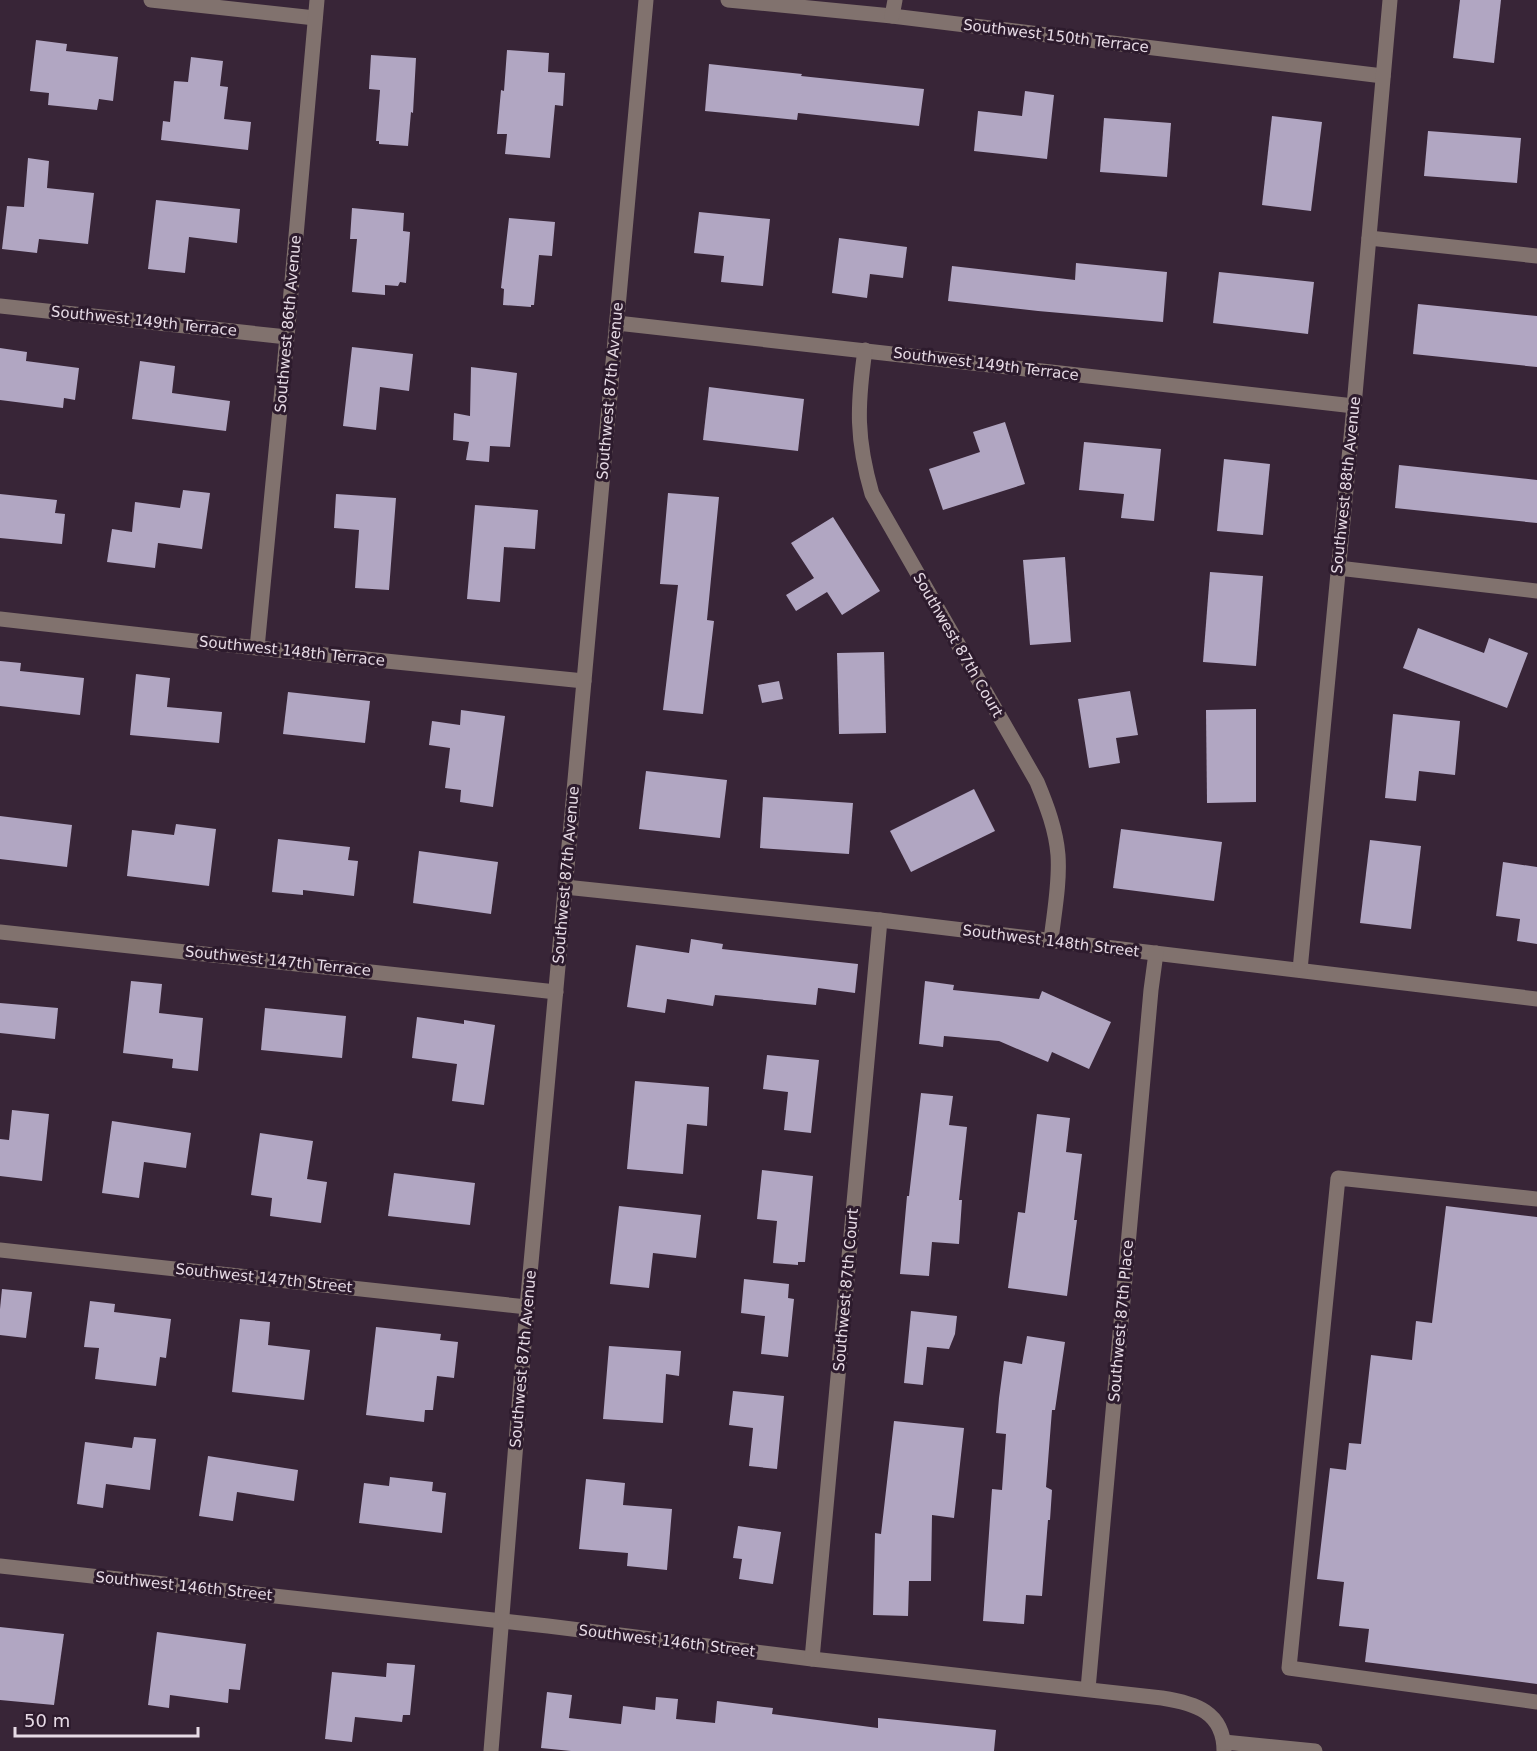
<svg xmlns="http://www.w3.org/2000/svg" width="1537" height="1751" font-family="'DejaVu Sans',sans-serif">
  <rect width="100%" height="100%" fill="#382537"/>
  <g fill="#b1a6c2">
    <polygon points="1460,0 1501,0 1494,63 1453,58"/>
    <polygon points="36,40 67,44 66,51 118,57 113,101 99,99 97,110 48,105 49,93 30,91"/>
    <polygon points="507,50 549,53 548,72 565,73 563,106 555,105 550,158 505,154 507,134 497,134 501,90 504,91"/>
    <polygon points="371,55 416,58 413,113 411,112 408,146 379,144 379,141 376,141 380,90 369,89"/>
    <polygon points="191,57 223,61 220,86 228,87 224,119 251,122 248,150 161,140 163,121 170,122 174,81 188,82"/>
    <polygon points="709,64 802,74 801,76 924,89 919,126 798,113 797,120 705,111"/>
    <polygon points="1025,91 1054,95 1047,159 974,151 978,111 1022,116"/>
    <polygon points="1272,116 1322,122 1311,211 1262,205"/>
    <polygon points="1104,118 1171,123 1167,177 1100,172"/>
    <polygon points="1428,131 1521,138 1517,183 1424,176"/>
    <polygon points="28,158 49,161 47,188 94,193 88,244 39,239 37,253 2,249 7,206 24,207"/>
    <polygon points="156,200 240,209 237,243 189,237 185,273 148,269"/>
    <polygon points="352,208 404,213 403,231 410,232 406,283 400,282 398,286 385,285 385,295 352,292 357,239 350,239"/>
    <polygon points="699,212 770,219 763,286 721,282 724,256 694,253"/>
    <polygon points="509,218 555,222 552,256 539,255 534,305 531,305 531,307 503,305 504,289 501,288"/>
    <polygon points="839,238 907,247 903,278 870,274 867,298 832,293"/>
    <polygon points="1076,263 1167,272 1163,322 1038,311 948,301 952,266 1075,280"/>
    <polygon points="1219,272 1314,282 1308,334 1213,323"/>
    <polygon points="1418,304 1537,316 1537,367 1413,354"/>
    <polygon points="352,347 413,354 409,391 380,387 376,430 343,426"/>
    <polygon points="0,348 27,352 26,361 79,368 75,400 64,398 63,408 0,400"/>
    <polygon points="140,361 175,366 172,393 230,401 226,431 132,419"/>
    <polygon points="471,367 517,373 510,447 490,446 489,462 466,460 469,442 453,440 454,413 470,416"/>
    <polygon points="709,387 804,399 798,451 703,440"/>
    <polygon points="1005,422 1025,484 943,510 929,469 980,452 973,432"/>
    <polygon points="1084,442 1161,449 1154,521 1121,518 1124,494 1079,490"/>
    <polygon points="1224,459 1270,464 1263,535 1217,531"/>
    <polygon points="1399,465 1537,480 1537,523 1395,508"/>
    <polygon points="183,490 210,493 202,549 158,543 155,568 107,562 112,529 132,532 135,502 180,508"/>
    <polygon points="668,493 719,497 707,620 714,621 703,714 663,710 678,585 660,584"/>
    <polygon points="0,494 57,500 55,513 65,514 62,544 0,538"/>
    <polygon points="336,494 396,498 389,590 355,588 359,530 334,528"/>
    <polygon points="475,505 538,510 535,549 504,547 500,602 467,599"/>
    <polygon points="833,517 880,591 842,615 827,592 796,611 786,595 814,578 791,543"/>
    <polygon points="1065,557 1071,642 1030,645 1023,560"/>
    <polygon points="1210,572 1263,576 1256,666 1203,662"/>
    <polygon points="1418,628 1484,653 1489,638 1528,653 1507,708 1403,668"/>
    <polygon points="884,652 886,733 839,734 837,653"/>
    <polygon points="0,661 21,663 20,671 84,678 80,715 0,706"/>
    <polygon points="136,674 170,678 167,707 222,712 219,743 130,735"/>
    <polygon points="779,681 783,699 762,703 758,685"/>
    <polygon points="1130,691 1138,735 1116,738 1120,763 1089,768 1078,699"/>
    <polygon points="288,692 370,701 365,743 283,734"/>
    <polygon points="1256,709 1256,802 1207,803 1206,710"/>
    <polygon points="461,710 505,716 493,807 460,802 461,790 445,788 450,748 429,745 432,721 460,725"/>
    <polygon points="1393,714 1460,721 1455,775 1419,771 1416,801 1385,798"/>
    <polygon points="646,771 727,780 720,838 639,829"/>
    <polygon points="974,789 995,831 911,872 890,831"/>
    <polygon points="763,797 853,803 849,854 760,848"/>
    <polygon points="0,816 72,825 67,867 0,859"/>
    <polygon points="176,824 216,829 209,886 127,876 132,830 174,835"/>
    <polygon points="1121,829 1222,842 1214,901 1113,888"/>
    <polygon points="278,839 350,847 348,860 358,861 354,896 303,890 303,895 272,892"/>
    <polygon points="1370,840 1421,846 1411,929 1360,923"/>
    <polygon points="419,851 498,862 491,914 413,903"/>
    <polygon points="1503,862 1537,867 1537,944 1517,941 1520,919 1496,916"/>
    <polygon points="691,939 723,944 722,949 858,964 855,993 818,988 816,1005 715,995 713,1006 667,999 665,1013 627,1007 636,945 689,953"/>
    <polygon points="131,981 162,984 159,1013 203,1018 198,1071 172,1068 173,1059 123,1053"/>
    <polygon points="925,981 954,985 953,990 1039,999 1042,991 1111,1022 1089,1069 1052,1052 1048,1062 999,1041 944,1036 943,1047 919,1044"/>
    <polygon points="0,1003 58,1008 55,1039 0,1033"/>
    <polygon points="265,1008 346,1016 342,1058 261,1050"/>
    <polygon points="417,1017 464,1024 464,1020 495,1025 484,1105 452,1101 457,1064 412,1058"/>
    <polygon points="767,1055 819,1060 811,1133 784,1130 788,1092 763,1089"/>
    <polygon points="635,1081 709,1087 707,1126 687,1124 683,1174 627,1169"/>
    <polygon points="921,1093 953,1096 949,1125 967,1127 959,1200 962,1200 959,1244 932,1242 929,1276 900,1274 907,1196 909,1196"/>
    <polygon points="12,1110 49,1114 42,1181 0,1176 0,1139 9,1140"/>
    <polygon points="1037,1114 1070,1118 1066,1152 1082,1154 1074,1220 1077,1220 1067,1296 1008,1288 1018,1212 1025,1213"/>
    <polygon points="112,1121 191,1133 186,1168 144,1162 139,1198 102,1193"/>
    <polygon points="260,1133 313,1141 307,1179 327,1182 321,1223 270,1216 272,1198 251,1195"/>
    <polygon points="762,1170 813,1176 805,1262 798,1262 798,1265 773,1263 777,1221 757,1219"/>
    <polygon points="394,1173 475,1183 470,1225 388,1216"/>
    <polygon points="619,1206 701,1215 696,1258 653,1253 649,1288 610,1284"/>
    <polygon points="1446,1206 1537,1217 1537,1684 1365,1662 1369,1629 1339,1626 1344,1582 1317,1579 1330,1468 1346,1470 1349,1443 1361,1444 1371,1355 1412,1360 1416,1321 1432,1323"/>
    <polygon points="744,1279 789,1284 788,1298 794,1299 788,1357 761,1354 765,1316 741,1313"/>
    <polygon points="2,1289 32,1292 26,1338 0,1335 0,1309"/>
    <polygon points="90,1301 115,1304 114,1312 171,1319 166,1358 160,1357 156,1386 95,1379 99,1348 84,1347"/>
    <polygon points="911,1311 957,1316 955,1334 949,1349 927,1347 923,1385 904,1383"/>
    <polygon points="240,1319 270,1322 268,1345 310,1350 304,1400 232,1392"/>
    <polygon points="376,1327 441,1334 440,1340 458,1342 454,1378 437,1376 433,1410 425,1410 424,1422 366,1415"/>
    <polygon points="1027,1336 1065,1342 1055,1410 1052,1410 1046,1487 1052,1490 1050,1520 1048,1520 1042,1596 1026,1595 1024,1624 983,1621 992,1489 1002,1490 1006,1434 996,1433 999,1398 1004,1361 1022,1364"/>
    <polygon points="609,1346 681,1351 679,1376 666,1374 663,1423 603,1419"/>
    <polygon points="733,1391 784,1396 777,1469 749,1466 753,1428 729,1425"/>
    <polygon points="894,1421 964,1428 954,1518 932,1515 931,1581 909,1581 908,1616 873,1615 875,1533 881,1534"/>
    <polygon points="134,1437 156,1439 150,1490 106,1484 103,1508 77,1504 85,1442 132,1448"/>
    <polygon points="208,1456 298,1470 294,1501 237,1492 233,1521 199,1516"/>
    <polygon points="390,1477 433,1482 432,1491 446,1493 442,1533 359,1523 364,1483 389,1486"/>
    <polygon points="586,1479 625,1483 623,1505 672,1509 667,1570 627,1566 628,1553 579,1549"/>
    <polygon points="738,1526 781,1532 773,1584 739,1579 742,1559 733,1558"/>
    <polygon points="0,1627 64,1634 54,1705 0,1700"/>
    <polygon points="157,1632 246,1644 240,1690 229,1689 228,1703 170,1695 169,1708 148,1705"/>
    <polygon points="387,1663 415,1665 410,1715 403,1715 402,1722 355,1717 352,1742 325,1739 332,1672 386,1677"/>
    <polygon points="547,1692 572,1695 569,1718 621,1724 623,1706 655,1710 656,1697 678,1699 676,1719 715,1723 717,1701 773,1708 772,1714 878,1728 878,1718 996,1730 994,1751 571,1751 541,1748"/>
  </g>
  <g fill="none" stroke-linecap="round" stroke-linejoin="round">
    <g stroke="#81726e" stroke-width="15">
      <polyline points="151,0 315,18"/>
      <polyline points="728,0 892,16 1383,76"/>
      <polyline points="892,16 895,0"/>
      <polyline points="1369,238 1537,256"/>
      <polyline points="0,306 287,337"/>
      <polyline points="617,323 1354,406"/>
      <path d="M 865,350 C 857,406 856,439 872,494 L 1037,782 C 1047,806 1056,830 1058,855 C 1060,883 1054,913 1051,940"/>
      <polyline points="1338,568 1537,591"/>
      <polyline points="0,619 257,648 584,681"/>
      <polyline points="257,648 287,337 317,0"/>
      <polyline points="565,887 880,920 1537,999"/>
      <polyline points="0,932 556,992"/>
      <polyline points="1300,970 1354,406 1390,0"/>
      <polyline points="1537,1199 1338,1178 1289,1668 1537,1702"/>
      <polyline points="0,1250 527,1307"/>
      <path d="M 0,1566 L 548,1626 L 812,1659 L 1162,1698 C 1195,1703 1224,1712 1224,1751"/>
      <polyline points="812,1659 880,920"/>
      <polyline points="1088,1689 1151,990 1156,953"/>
      <polyline points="1224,1742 1315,1751"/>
      <polyline points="491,1751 527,1307 646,0"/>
    </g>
  </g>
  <g text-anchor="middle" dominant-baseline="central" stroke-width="6" stroke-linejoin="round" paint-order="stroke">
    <g font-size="15" fill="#e7dbe6" stroke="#2d1b2d">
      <text transform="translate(1056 36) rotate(7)">Southwest 150th Terrace</text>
      <text transform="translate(144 321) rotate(6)">Southwest 149th Terrace</text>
      <text transform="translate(288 324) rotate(-85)">Southwest 86th Avenue</text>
      <text transform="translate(986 364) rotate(7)">Southwest 149th Terrace</text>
      <text transform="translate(610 391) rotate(-85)">Southwest 87th Avenue</text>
      <text transform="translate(1346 485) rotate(-84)">Southwest 88th Avenue</text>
      <text transform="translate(958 645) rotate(60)">Southwest 87th Court</text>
      <text transform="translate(292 651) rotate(6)">Southwest 148th Terrace</text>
      <text transform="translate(566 875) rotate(-85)">Southwest 87th Avenue</text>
      <text transform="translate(1051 941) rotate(7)">Southwest 148th Street</text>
      <text transform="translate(278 961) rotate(6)">Southwest 147th Terrace</text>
      <text transform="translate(264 1278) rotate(6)">Southwest 147th Street</text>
      <text transform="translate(846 1290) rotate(-85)">Southwest 87th Court</text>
      <text transform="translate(1121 1321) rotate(-85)">Southwest 87th Place</text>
      <text transform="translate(523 1359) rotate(-85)">Southwest 87th Avenue</text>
      <text transform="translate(184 1586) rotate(6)">Southwest 146th Street</text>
      <text transform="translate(667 1641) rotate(7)">Southwest 146th Street</text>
    </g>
  </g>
  <path d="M15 1727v9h183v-9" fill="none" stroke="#e7dbe6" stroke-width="3"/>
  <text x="24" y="1727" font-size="18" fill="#e7dbe6" stroke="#2d1b2d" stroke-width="4.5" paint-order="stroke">50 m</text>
</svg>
